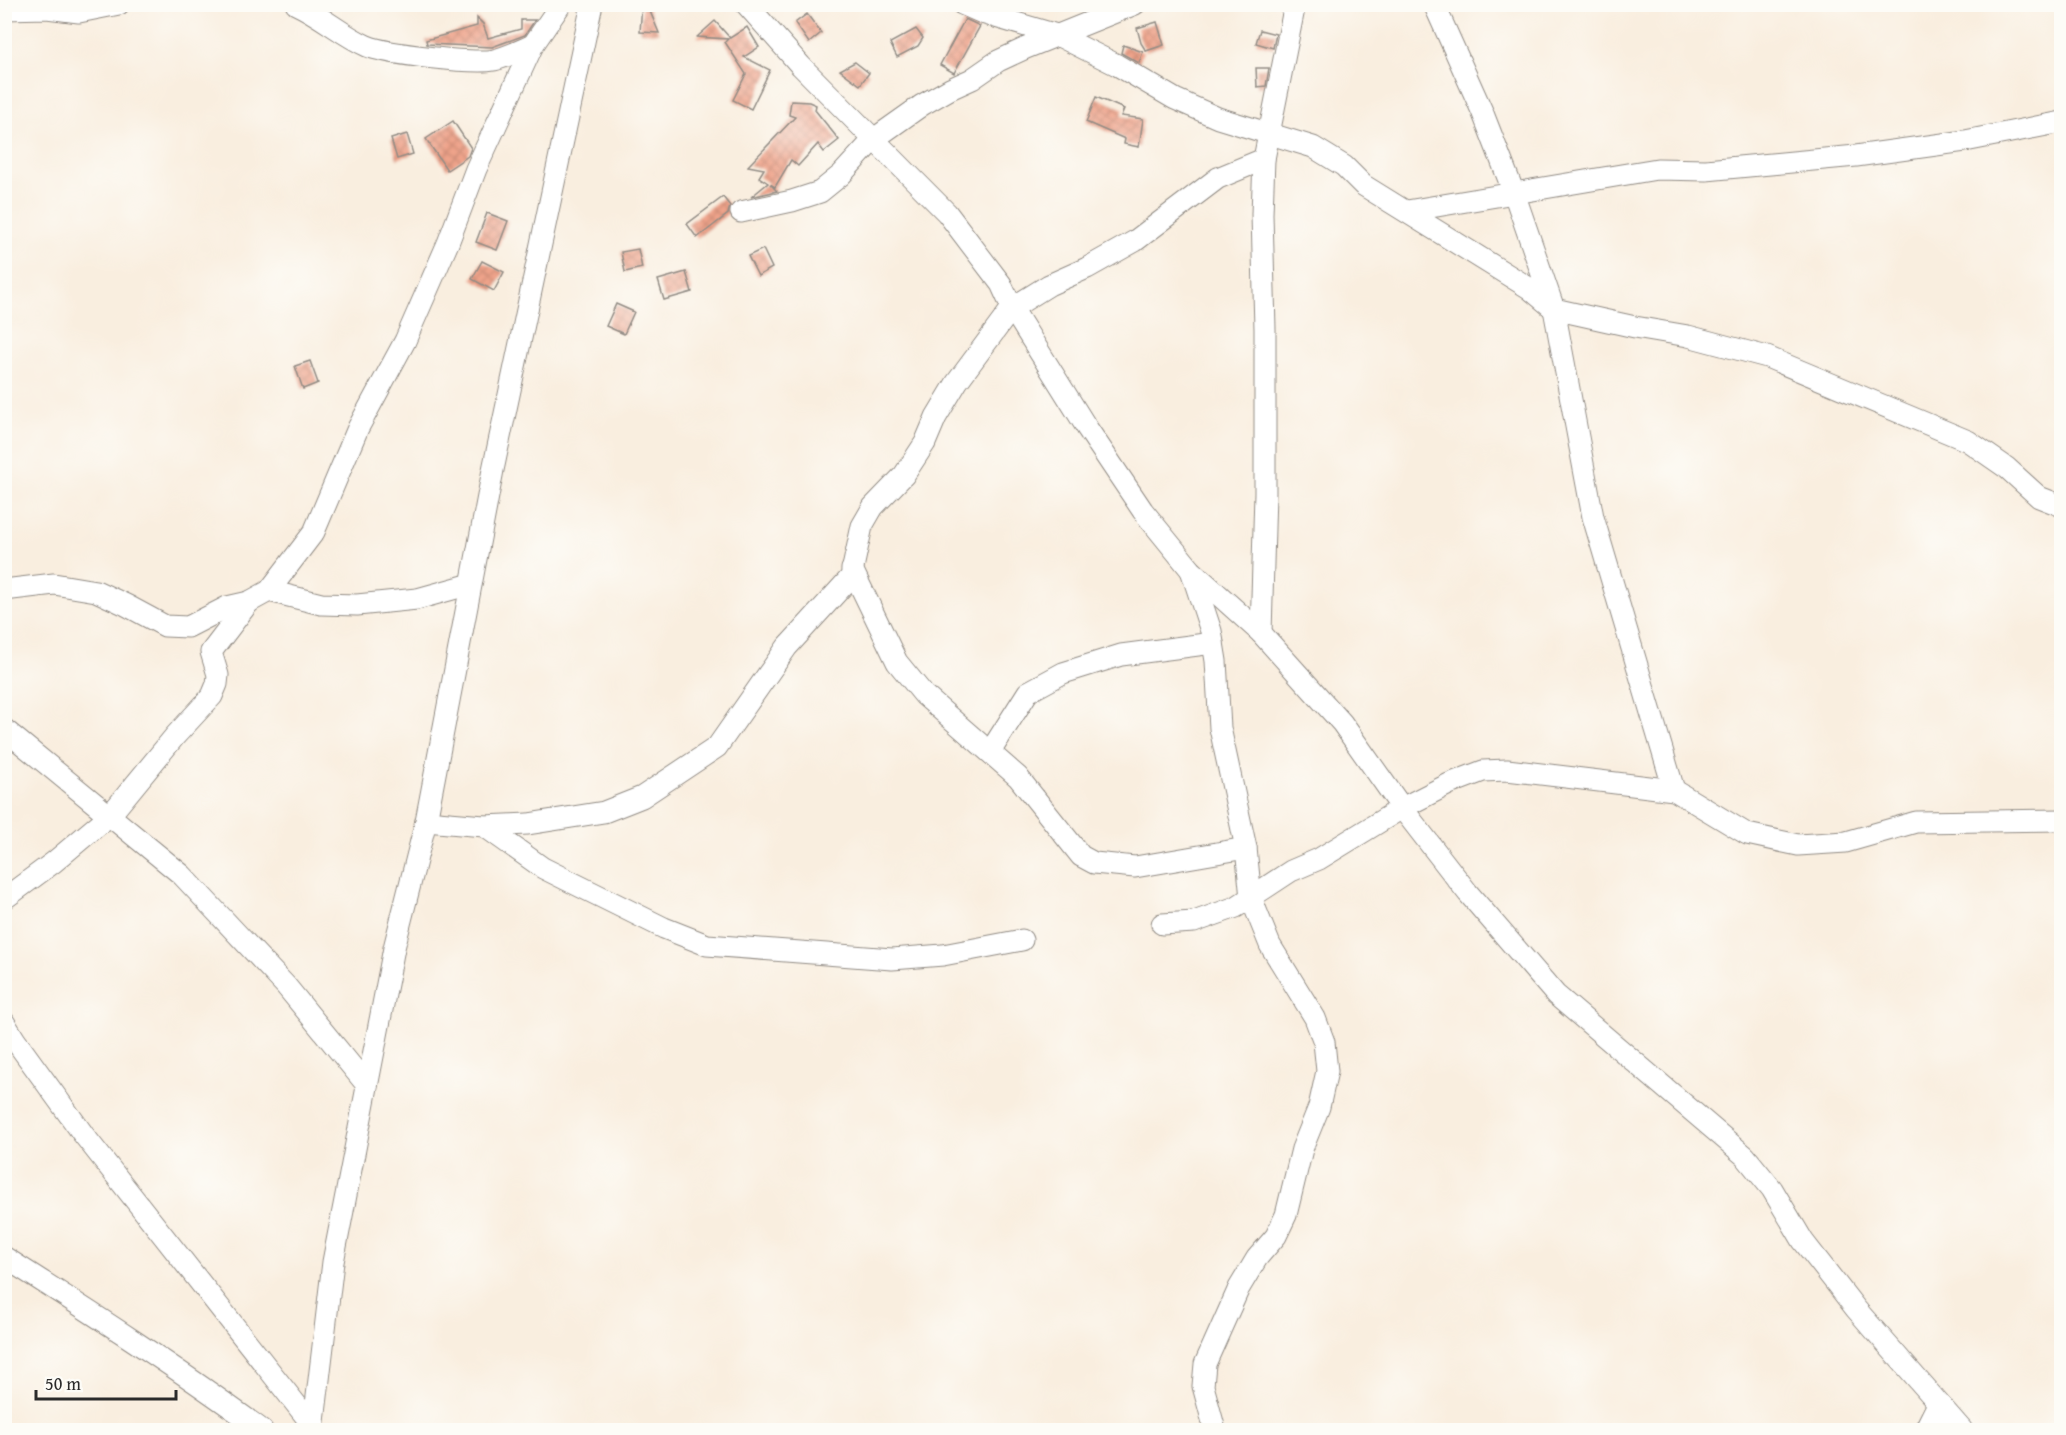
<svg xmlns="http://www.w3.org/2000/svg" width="2066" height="1435" font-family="'Gentium Book Plus',serif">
  <defs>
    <pattern id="building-cross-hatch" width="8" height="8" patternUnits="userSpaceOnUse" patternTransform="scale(1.5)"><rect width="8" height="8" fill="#eea38a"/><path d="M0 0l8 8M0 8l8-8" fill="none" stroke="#cc8c77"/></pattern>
  </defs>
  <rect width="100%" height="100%" fill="#fdfcf7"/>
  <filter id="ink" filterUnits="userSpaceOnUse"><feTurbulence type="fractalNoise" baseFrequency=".0167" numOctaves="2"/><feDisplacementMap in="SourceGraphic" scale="12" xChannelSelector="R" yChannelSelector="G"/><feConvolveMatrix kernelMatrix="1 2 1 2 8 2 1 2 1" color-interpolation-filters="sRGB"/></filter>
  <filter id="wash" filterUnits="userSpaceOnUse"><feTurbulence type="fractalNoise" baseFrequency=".008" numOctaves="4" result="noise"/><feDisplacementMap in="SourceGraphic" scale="24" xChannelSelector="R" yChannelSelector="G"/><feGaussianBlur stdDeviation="1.35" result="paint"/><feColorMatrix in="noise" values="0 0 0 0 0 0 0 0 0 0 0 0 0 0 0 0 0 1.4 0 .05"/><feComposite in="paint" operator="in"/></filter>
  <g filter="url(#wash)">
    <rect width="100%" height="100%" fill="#f9eedf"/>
    <g id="blocks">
      <g fill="url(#building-cross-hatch)">
        <polygon points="642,4 647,4 659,33 640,32"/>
        <polygon points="807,14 821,33 809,43 795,23"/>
        <polygon points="477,18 483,24 488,38 521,29 521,20 535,20 525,35 492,47 427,44 426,40 477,26"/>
        <polygon points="965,19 980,26 954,73 940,65"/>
        <polygon points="715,21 730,38 747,27 759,47 744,57 770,70 751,109 733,100 746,74 725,42 728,39 697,37"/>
        <polygon points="1157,22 1164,45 1146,51 1141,43 1137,28"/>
        <polygon points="916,29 923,38 918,46 897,57 890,43"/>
        <polygon points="1260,30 1276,34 1273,48 1256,43"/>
        <polygon points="1123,45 1143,52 1139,63 1121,53"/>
        <polygon points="855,62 869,73 860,85 840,70"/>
        <polygon points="1256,68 1269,68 1266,86 1257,87"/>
        <polygon points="1096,97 1124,109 1121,116 1143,119 1139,147 1124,144 1125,139 1086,122"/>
        <polygon points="791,101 809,102 816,105 815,110 839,140 824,152 818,144 798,166 791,160 775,187 770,184 777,191 751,197 768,183 759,177 764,169 748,166 795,117 789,115"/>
        <polygon points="453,121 471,148 468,156 447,170 426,139"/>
        <polygon points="407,134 413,154 397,159 391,139"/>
        <polygon points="723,197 730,206 728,214 697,238 687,224"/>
        <polygon points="487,213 508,221 497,250 476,242"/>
        <polygon points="638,249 642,268 625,272 621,252"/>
        <polygon points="763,249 772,268 758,276 748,256"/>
        <polygon points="482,261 504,272 494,291 472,279"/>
        <polygon points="686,272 692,292 664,300 658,280"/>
        <polygon points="616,304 634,312 624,334 606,326"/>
        <polygon points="310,361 318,383 303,389 295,366"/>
      </g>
    </g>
  </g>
  <g filter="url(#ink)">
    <use href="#blocks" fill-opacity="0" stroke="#928c85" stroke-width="1.5"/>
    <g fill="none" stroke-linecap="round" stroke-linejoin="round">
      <defs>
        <g id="street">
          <path d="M 296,4 C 322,16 342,35 367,46 C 387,54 473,64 494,60 C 507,57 521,50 533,45"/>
          <polyline points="746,4 801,66 947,213 1001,284 1012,308 1087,428 1143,511 1191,570 1261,633 1342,723 1402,808 1468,893 1556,995 1745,1156 1772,1189 1803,1241 1856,1309 1962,1430"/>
          <polyline points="962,4 985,14 1057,35 1117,65 1175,99 1218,118 1313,147 1344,166 1363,185 1529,288 1554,309 1635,327 1688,336 1767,357 1968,441 2007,468 2039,497 2062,506"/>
          <polyline points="1434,4 1482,111 1514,193 1554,309 1593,517 1674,790"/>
          <polyline points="4,9 47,8 79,12 119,4"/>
          <polyline points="1407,211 1657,169 1706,170 1856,156 1965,141 2062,122"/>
          <polyline points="741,212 792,201 820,192 841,175 874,139 922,105 950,89 972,79 998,61 1026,48 1135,4"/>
          <polyline points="852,569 897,662 924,695 1018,777 1081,856 1094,863 1135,867 1246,848"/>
          <polyline points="1191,570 1211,631 1216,661 1220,728 1246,848 1251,898 1270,945 1315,1018 1324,1042 1327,1071 1319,1107 1302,1149 1286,1215 1276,1236 1257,1258 1239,1288 1205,1364 1203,1386 1215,1430"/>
          <polyline points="4,590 54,584 96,591 126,605 165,626 188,627 227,607 249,602 269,591 314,532 358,428 405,341 448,243 476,169 533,45 561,4"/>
          <polyline points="269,591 321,604 357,605 417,599 471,584"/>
          <polyline points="1261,633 1265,493 1265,329 1262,214 1264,159 1295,4"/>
          <polyline points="4,729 182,875 286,986 367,1085"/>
          <polyline points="990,752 1028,692 1063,673 1121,655 1213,643"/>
          <polyline points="426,821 484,826 528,824 604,812 642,797 717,747 787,647 851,577 862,526 873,507 904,475 925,443 936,417 957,382 1012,308 1049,285 1087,268 1135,241 1218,178 1264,159"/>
          <polyline points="484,826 543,868 664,928 707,945 892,959 943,955 1022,940"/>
          <polyline points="4,899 54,862 111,814 175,736 212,696 217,684 218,675 211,652 249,602"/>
          <polyline points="1162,924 1194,922 1236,907 1291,871 1319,859 1402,808 1449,784 1483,771 1507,770 1674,790 1747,834 1798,845 1846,842 1916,822 2062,820"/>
          <polyline points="4,1022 15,1040 83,1134 314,1427"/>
          <path d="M 4,1257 C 92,1313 179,1369 262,1430"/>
          <polyline points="313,1430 333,1262 394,948 426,821 493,470 592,4"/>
          <polyline points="1925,1430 1938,1404"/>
        </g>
      </defs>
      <use href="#street" stroke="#928c85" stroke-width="23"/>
      <use href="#street" stroke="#fff" stroke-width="21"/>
    </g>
  </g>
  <rect width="2066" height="1435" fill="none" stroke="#fdfcf7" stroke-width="24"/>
  <path d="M36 1390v9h140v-9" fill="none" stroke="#2b2b2b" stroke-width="3"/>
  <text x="45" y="1390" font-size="18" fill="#2b2b2b" stroke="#fdfcf7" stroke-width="4.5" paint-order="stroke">50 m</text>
</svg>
